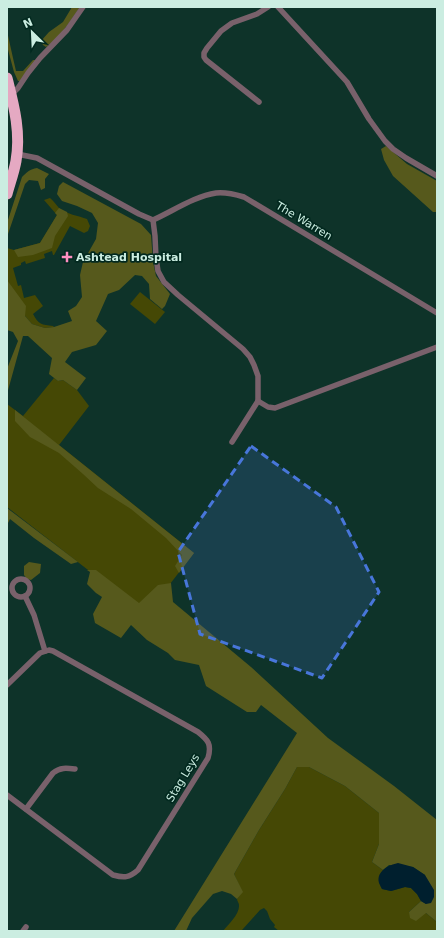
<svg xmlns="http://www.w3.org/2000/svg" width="444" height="938" font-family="'DejaVu Sans',sans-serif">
  <rect width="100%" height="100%" fill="#0e3329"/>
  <g fill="#454805">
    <path d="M 50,198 C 54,201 56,205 59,208 C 66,214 79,216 87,219 L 90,226 L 88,231 L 84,233 L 70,226 L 54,255 L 53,255 L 52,251 L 44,254 L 45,258 L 26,264 L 25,261 L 21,263 L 21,265 L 13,268 L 18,286 L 21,285 L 24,298 L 35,295 L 43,306 L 33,314 C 38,324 42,325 53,326 L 54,327 L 45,328 L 32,324 L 25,316 L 7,280 L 7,248 L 14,250 L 40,243 L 57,215 L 44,200 Z"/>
    <polygon points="140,292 165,312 155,324 130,304"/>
    <polygon points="54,378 58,381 63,380 77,390 89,406 59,445 194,553 146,615 7,507 7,404 23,416"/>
    <path d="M 297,767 L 309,767 L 345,786 L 379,813 L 379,844 L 372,862 L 383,870 C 379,878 378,882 382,889 L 391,891 L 405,887 L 411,888 L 417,894 L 421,901 L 409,912 L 426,913 L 437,922 L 437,930 L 279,931 L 274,927 L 275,925 L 270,919 L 267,911 L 264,908 L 260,910 L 242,930 L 240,931 L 223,931 C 228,925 240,914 239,905 C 239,903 237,901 237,899 L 242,892 L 234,874 L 259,830 L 285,789 Z"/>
  </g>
  <g fill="#56591c">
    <path d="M 72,7 L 80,7 C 71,20 60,38 46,47 L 43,45 L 41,41 L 49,32 L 63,22 Z"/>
    <polygon points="7,31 13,58 16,71 23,71 33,60 36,60 20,81 18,81 14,72 7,46"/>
    <polygon points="386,146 407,164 437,181 437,212 433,212 393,176 384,160 381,149"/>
    <path d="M 37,168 L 49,174 L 45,179 L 45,188 L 41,190 L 38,181 L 29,180 L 25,184 L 7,237 L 7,223 L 22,177 C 27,172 30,169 37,168 Z"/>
    <polygon points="63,182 141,224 151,235 153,262 156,276 170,294 165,306 162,309 150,299 149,284 142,276 135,275 119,290 108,294 96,321 107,331 96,345 72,352 65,362 86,378 77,390 63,380 58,381 49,374 52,358 28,336 23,336 7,394 7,369 18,341 13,332 7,330 7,280 26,306 25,316 32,324 45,328 54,327 72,321 68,311 76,306 82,297 80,275 83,262 96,239 98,223 92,213 77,206 62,201 57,194 59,186"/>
    <polygon points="59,208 67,212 68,216 55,236 52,248 33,255 18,257 14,250 40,243 57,215 55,213"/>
    <polygon points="15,410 194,553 179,573 175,566 182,555 166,538 131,509 98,488 83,474 59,453 30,437 15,421"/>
    <polygon points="7,507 7,508 78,562 71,564 34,538 10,519 7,525"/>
    <polygon points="29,562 41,564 40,573 31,580 27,579 24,575 24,566"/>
    <polygon points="87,570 96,570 139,603 158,585 171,583 173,602 251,667 328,738 394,786 437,820 437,922 426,913 416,921 410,918 409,912 421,901 426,904 425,875 413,867 389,865 383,870 372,862 379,844 379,813 345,786 309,767 297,767 285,789 259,830 234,874 243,892 237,899 231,894 222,891 213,894 192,918 186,931 174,931 297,733 261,705 256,712 247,712 206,686 199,665 175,660 168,653 147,640 131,625 121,638 95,623 93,614 102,597 96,593 87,584 90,572"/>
  </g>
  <path fill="#001f2e" d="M 398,863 L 413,867 L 425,875 L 434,890 L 434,897 L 431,903 L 426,904 L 421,901 L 417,894 L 411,888 L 405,887 L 391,891 L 382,889 C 381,887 380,885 379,883 C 376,871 389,865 398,863 Z"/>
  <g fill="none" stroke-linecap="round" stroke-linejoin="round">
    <g stroke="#79616b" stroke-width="5.5">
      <polyline points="278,7 347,82 369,119 385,141 393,149 406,158 437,176"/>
      <polyline points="10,92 15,91 18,88 28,73 40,58 67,30 83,7"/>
      <polyline points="259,102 206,60 204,57 204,53 207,48 221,31 232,23 257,14 268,7"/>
      <path d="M 17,154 L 37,158 L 139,214 L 153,220 C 173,211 195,196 216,193 C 225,192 234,194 244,197 L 437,313"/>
      <polyline points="153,220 155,236 156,258 158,271 164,282 178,295 243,349 250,357 254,365 258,376 258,401 232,442"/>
      <polyline points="258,401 268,407 275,408 437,347"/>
      <circle cx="21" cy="588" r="9"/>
      <polyline points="25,596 34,615 45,651"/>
      <path d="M 7,685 L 40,653 L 49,650 L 53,651 L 198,732 C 208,740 212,744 208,758 L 138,870 C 129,878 124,878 113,875 L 7,795"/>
      <path d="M 26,809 L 53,773 C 60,767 67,768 75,769"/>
      <polyline points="23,931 26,927"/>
    </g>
    <path stroke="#e5a9c2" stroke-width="11" d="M 7,78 C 14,106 21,132 16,161 C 14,172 10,183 7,194"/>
  </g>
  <path fill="#4876da" fill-opacity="0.2" stroke="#4876da" stroke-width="3" stroke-dasharray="8 5" stroke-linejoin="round" d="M 251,446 L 336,507 L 379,592 L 322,678 L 200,634 L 178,552 Z"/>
  <path fill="#fd8ec0" stroke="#02291f" stroke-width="1.5" d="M65 251h4v4h4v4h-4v4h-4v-4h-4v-4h4z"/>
  <g text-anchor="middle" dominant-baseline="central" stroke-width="3.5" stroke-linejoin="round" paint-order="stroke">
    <g font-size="11" fill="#cbede1" stroke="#02291f">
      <text transform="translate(304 221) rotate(31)">The Warren</text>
      <text transform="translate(183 778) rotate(-59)">Stag Leys</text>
    </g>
    <g font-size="11" font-weight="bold" fill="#cbede1" stroke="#02291f" text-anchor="start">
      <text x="76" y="257">Ashtead Hospital</text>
    </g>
  </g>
  <rect width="444" height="938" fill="none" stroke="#cbede1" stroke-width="16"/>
  <g transform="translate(32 32) rotate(336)" stroke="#02291f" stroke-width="3" paint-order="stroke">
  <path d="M0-3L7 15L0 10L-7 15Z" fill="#cbede1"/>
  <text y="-6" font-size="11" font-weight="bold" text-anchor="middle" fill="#cbede1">N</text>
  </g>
</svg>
